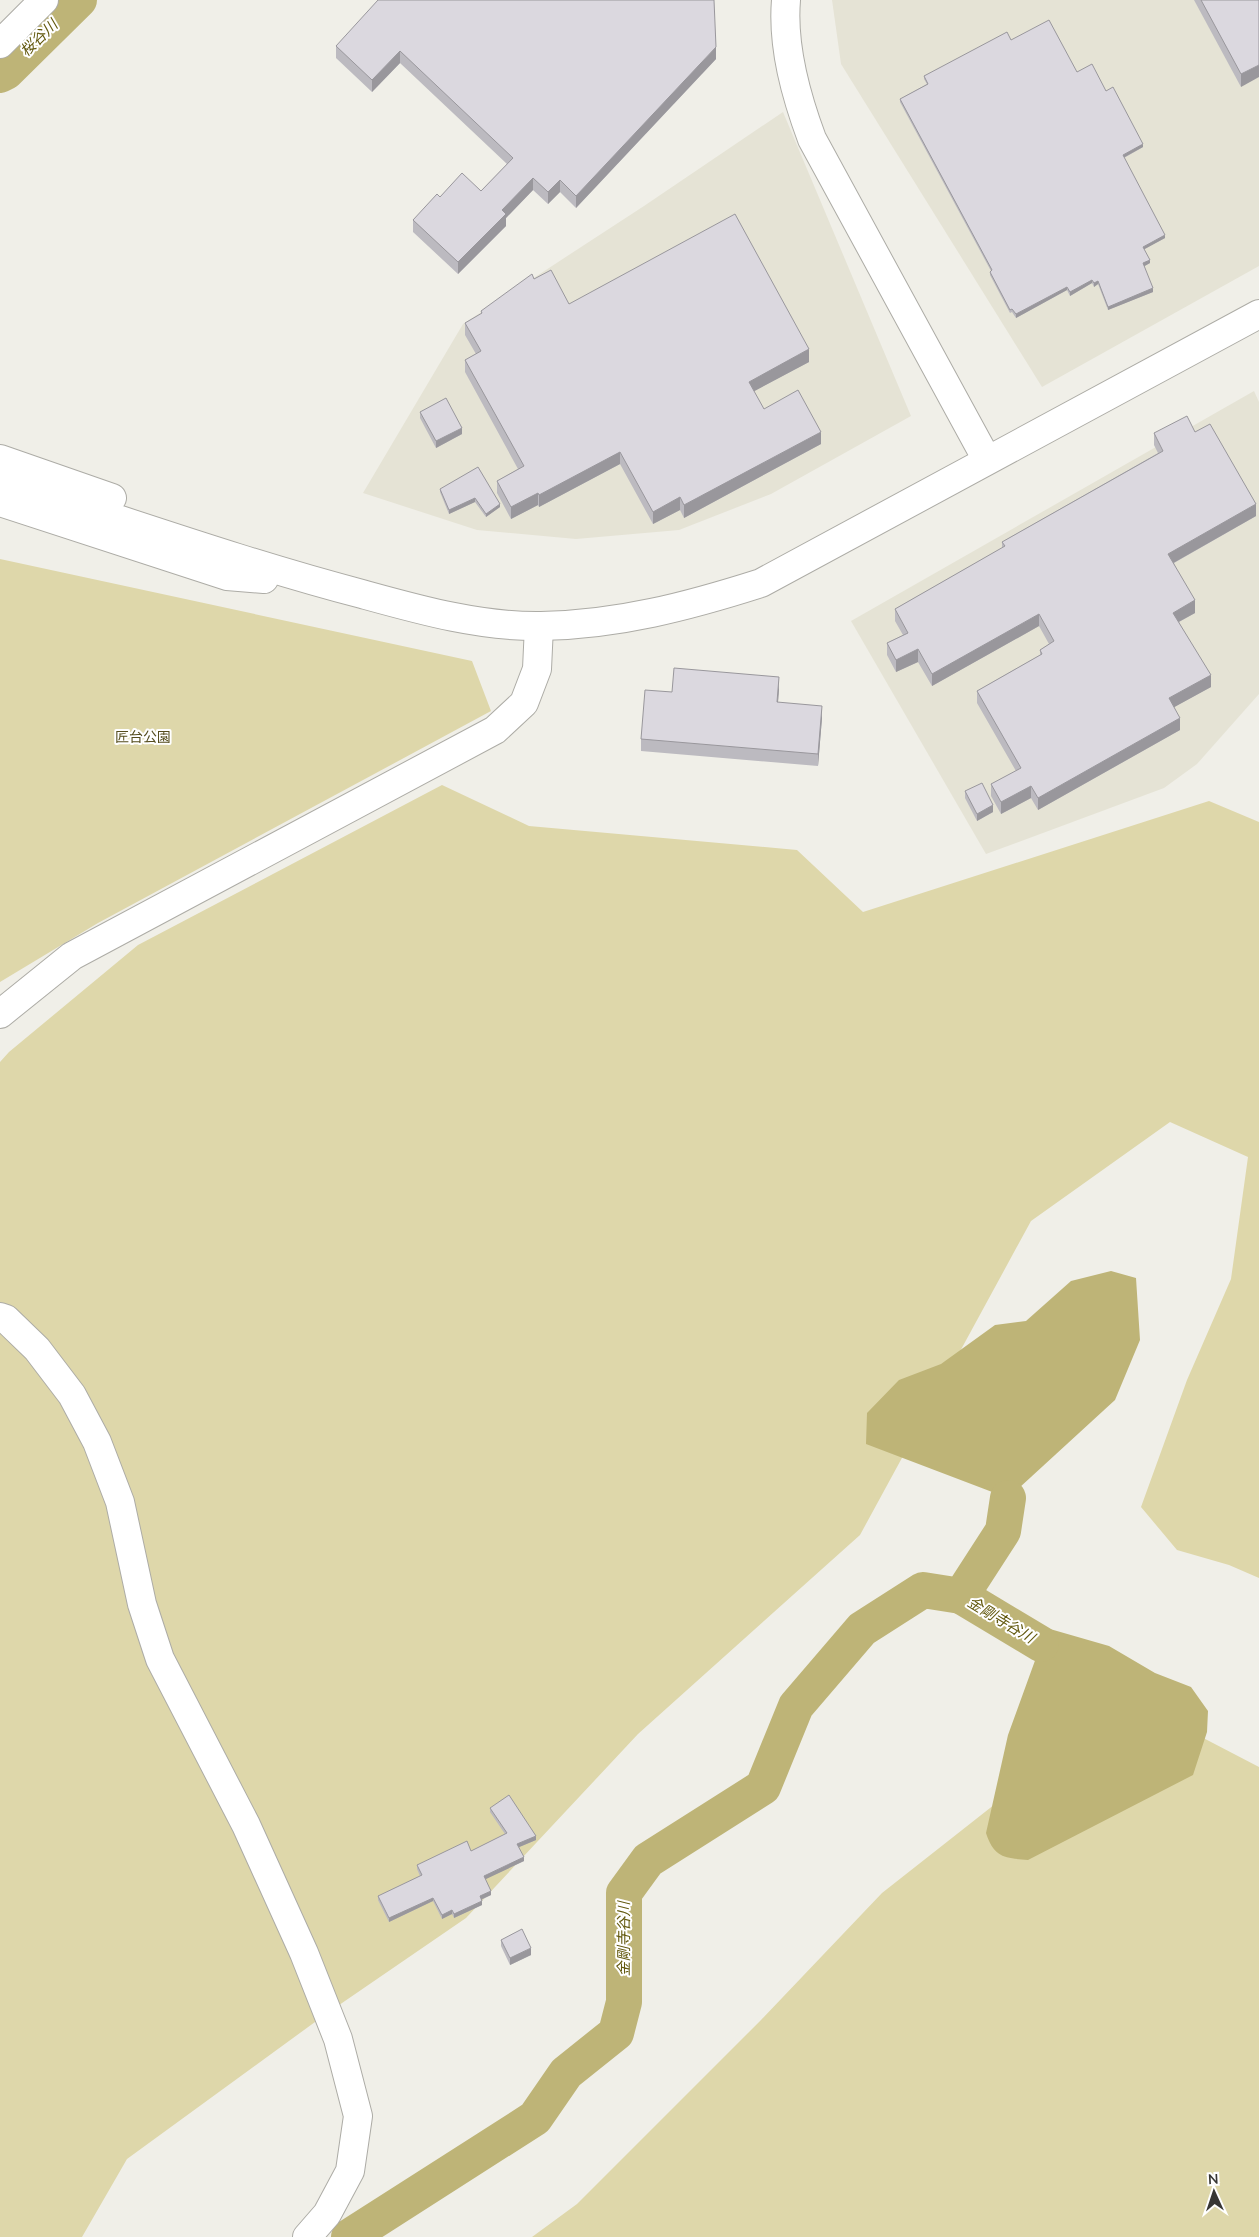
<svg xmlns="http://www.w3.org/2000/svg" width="1259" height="2237" font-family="'Nunito Sans','Noto Sans JP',sans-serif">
  <rect width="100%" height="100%" fill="#f0efe8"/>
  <g fill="#e5e3d5">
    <polygon points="832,0 1259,0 1259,266 1042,387 841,64"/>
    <polygon points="783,112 911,416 771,494 679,530 576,539 477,530 363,493 463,324 644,206"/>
    <polygon points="1254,391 1259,402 1259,694 1197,764 1164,788 986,854 851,621"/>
  </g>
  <g fill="#ded7aa">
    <polygon points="0,559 472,661 491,711 98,923 0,982"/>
    <polygon points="442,785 529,826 797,850 863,912 1209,801 1259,822 1259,1578 1229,1565 1177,1550 1141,1507 1187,1380 1231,1279 1248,1157 1170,1122 1031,1221 860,1535 638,1734 466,1918 326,2014 127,2159 82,2237 0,2237 0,1062 9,1052 138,945"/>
    <polygon points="1186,1729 1259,1767 1259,2237 532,2237 577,2204 761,2020 882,1893 1083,1735"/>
  </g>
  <g fill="#beb477">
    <polygon points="1111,1271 1136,1278 1140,1340 1115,1400 1008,1498 866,1444 867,1413 899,1380 941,1364 995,1325 1026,1321 1071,1281"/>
    <path d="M 1050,1629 L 1109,1646 L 1155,1673 L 1191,1687 L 1208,1711 L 1207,1732 L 1193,1775 L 1028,1860 C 1005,1858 994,1858 986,1833 L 1008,1735 L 1041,1644 Z"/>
  </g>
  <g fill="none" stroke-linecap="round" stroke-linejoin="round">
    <g stroke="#beb477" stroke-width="36">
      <polyline points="0,75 6,72 79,0"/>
      <polyline points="961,1596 1041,1644"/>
      <polyline points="349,2237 535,2118 566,2073 616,2033 624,2002 624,1893 648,1860 763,1787 796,1706 862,1629 923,1590 961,1596 1003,1531 1008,1498"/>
    </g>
    <defs>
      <g id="minor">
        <path d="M 786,0 C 782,47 796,96 812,139 L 987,460"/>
        <polyline points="0,44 44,0"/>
        <polyline points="0,459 112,498"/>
        <path d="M 0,481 C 121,519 240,562 362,594 C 420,610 480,627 541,626 C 617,625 689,606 761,583 L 1259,314"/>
        <polyline points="0,502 227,576 264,579"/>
        <polyline points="0,1014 72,956 495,730 524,703 537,669 539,626"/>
        <polyline points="0,1317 6,1319 37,1349 72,1395 97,1442 120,1502 142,1604 160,1659 246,1825 304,1953 338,2039 358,2116 350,2171 327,2214 307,2237"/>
      </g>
    </defs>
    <use href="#minor" stroke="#adaca6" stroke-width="30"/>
    <use href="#minor" stroke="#fff" stroke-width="28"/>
  </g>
  <g fill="#bcbac0">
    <polygon points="1194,0 1259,0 1241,87"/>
    <polygon points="1011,40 1077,72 1106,91 1143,147 1124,158 1165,238 1144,249 1150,263 1144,266 1153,292 1108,310 1098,284 1094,287 1092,283 1070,296 1067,290 1016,318 1012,312 1010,313 990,275 990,272 991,271 900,102 900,99 927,84 924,79 924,76"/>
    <polygon points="336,46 716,59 576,208 560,192 548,204 533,190 506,218 506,226 458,274 413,232 413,220 440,197 481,191 507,164 400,63 372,92 336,58"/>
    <polygon points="534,279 569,304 809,362 754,391 764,409 821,444 684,518 680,510 653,524 620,464 539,507 538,505 511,519 497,493 497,481 518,469 465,372 465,360 476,354 465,335 465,323 481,314 481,311"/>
    <polygon points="420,412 462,434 436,448 420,418"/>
    <polygon points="1195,432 1256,516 1174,563 1195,613 1179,622 1211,687 1174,707 1180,730 1038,810 1031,798 1001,814 991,796 991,784 1016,771 977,703 977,691 1040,655 1040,650 1049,644 1039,626 932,686 918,662 896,672 887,655 887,643 903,635 895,621 895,609 1002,548 1002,542 1158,453 1154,445 1154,433"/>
    <polygon points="440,489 500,504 500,507 486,517 475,502 449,514 440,492"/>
    <polygon points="779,689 778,702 822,718 818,766 641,751 641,739 672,692"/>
    <polygon points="965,791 993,812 977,821 965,798"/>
    <polygon points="490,1808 536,1840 519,1847 524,1861 485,1879 491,1895 481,1900 482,1905 454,1918 452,1914 442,1919 433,1901 389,1922 378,1900 378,1896 420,1876 417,1869 417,1865 471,1851 505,1834 490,1812"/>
    <polygon points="501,1940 531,1955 510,1965 501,1946"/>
  </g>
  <g fill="#99979c">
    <polygon points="716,47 716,59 576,208 576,196"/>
    <polygon points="400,51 400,63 372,92 372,80"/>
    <polygon points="1259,65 1259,77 1241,87 1241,74"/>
    <polygon points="1143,144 1143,147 1123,158 1123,155"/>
    <polygon points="533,178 533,190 506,218 506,226 458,274 458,262 502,210"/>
    <polygon points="560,180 560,192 548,204 548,192"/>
    <polygon points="1165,235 1165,238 1143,250 1143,247"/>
    <polygon points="1150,260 1150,263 1143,267 1143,263"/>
    <polygon points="1092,280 1092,283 1070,296 1070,292"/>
    <polygon points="1098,281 1098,284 1094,287 1094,283"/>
    <polygon points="1067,287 1067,290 1016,318 1016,314"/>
    <polygon points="1153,288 1153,292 1108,310 1108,307"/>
    <polygon points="809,349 809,362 749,394 749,382"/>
    <polygon points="462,428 462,434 436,448 436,441"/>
    <polygon points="821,432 821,444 684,518 684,505"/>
    <polygon points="620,452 620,464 539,507 539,495"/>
    <polygon points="538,493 538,505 511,519 511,507"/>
    <polygon points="680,497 680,510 653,524 653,512"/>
    <polygon points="475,498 475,502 449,514 449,510"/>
    <polygon points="500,504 500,507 486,517 486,514"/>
    <polygon points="1256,504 1256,516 1168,566 1168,554"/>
    <polygon points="1195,600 1195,613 1173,625 1173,613"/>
    <polygon points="1039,614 1039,626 932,686 932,674"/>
    <polygon points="918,649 918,662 896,672 896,660"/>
    <polygon points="1211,675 1211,687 1169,710 1169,698"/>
    <polygon points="779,677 779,689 777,715 777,702"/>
    <polygon points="822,706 822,718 818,766 818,754"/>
    <polygon points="1180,718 1180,730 1038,810 1038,798"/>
    <polygon points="1031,786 1031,798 1001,814 1001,802"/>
    <polygon points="993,805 993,812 977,821 977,814"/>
    <polygon points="536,1836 536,1840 517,1848 517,1844"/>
    <polygon points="524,1857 524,1861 484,1880 484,1876"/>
    <polygon points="491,1891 491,1895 480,1900 480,1896"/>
    <polygon points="433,1898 433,1901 389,1922 389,1918"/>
    <polygon points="482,1901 482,1905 454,1918 454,1914"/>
    <polygon points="452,1910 452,1914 442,1919 442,1915"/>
    <polygon points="531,1948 531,1955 510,1965 510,1958"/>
  </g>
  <g fill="#dbd8df" stroke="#99979c">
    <polygon points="378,0 714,0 716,47 576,196 560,180 548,192 533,178 502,210 506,214 458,262 413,220 437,194 440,197 462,173 481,191 513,158 400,51 372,80 336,46"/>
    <polygon points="1201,0 1259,0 1259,65 1241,74"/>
    <polygon points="1049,20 1077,72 1092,64 1106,91 1113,87 1143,144 1123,155 1165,235 1143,247 1150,260 1143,263 1153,288 1108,307 1098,281 1094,283 1092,280 1070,292 1067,287 1016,314 1012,309 1010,310 990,272 992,270 900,99 928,84 924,76 1007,32 1011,40"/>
    <polygon points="735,214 809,349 749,382 764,409 798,390 821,432 684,505 680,497 653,512 620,452 539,495 538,493 511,507 497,481 524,466 465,360 481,351 465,323 482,313 481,311 532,274 534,279 551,270 569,304"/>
    <polygon points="446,398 462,428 436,441 420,412"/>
    <polygon points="1187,416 1195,432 1210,424 1256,504 1168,554 1195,600 1173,613 1211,675 1169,698 1180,718 1038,798 1031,786 1001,802 991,784 1021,768 977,691 1042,654 1040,650 1054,641 1039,614 932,674 918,649 896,660 887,643 908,633 895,609 1005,546 1002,542 1163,451 1154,433"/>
    <polygon points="478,467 500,504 486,514 475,498 449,510 440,489"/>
    <polygon points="674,668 779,677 777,702 822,706 818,754 641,739 645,690 672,692"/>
    <polygon points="982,783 993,805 977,814 965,791"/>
    <polygon points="509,1795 536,1836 517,1844 524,1857 484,1876 491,1891 480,1896 482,1901 454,1914 452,1910 442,1915 433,1898 389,1918 378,1896 422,1875 417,1865 467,1841 471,1851 507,1833 490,1808"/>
    <polygon points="522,1929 531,1948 510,1958 501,1940"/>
  </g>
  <g text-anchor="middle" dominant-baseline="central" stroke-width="4" stroke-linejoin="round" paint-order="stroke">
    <g font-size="14" fill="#554d1e" stroke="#fff">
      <text x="143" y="737">匠台公園</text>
    </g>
    <g font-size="15" font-style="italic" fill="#62580d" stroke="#fff">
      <text transform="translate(39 38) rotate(-44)">桜谷川</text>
      <text transform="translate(1001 1620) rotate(31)">金剛寺谷川</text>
      <text transform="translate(624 1939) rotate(-90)">金剛寺谷川</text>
    </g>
  </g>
  <g transform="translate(1214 2192) rotate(357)" stroke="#ffffff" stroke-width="4" paint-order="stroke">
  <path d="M0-4L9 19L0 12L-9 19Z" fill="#373634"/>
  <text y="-8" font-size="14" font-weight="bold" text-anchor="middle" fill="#373634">N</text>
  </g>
</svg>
